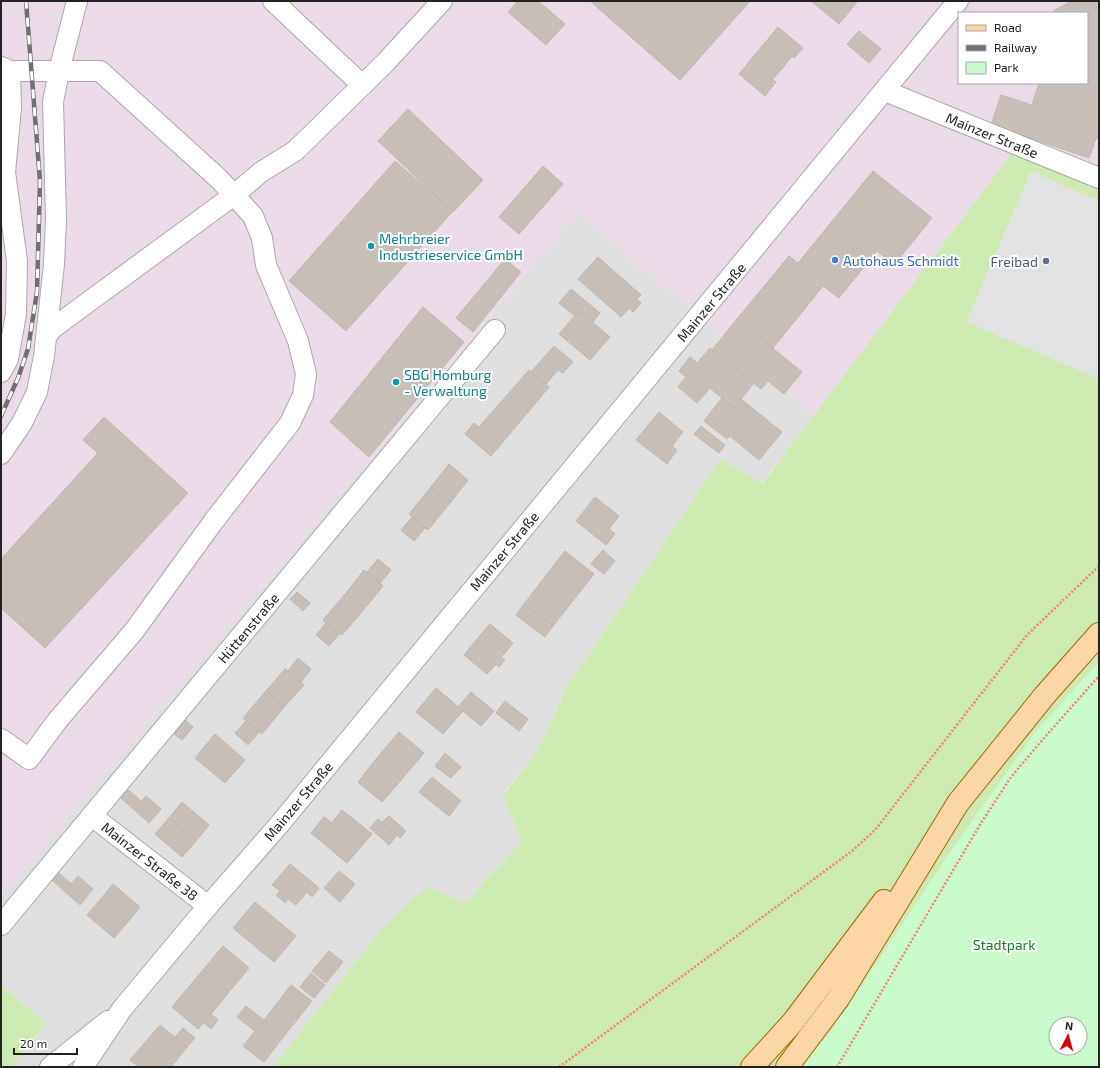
<svg xmlns="http://www.w3.org/2000/svg" width="1100" height="1068" font-family="'Exo 2',sans-serif">
  <rect width="100%" height="100%" fill="#f2efe9"/>
  <polygon fill="#e0dfdf" points="578,212 814,416 761,484 721,459 566,688 542,744 503,795 522,841 466,903 382,929 273,1067 11,1067 46,1023 1,986 1,897"/>
  <path fill="#ebdbe8" fill-rule="evenodd" d="M 1,1 L 1099,1 L 1099,168 L 1022,140 L 814,416 L 578,212 L 1,897 ZM 959,13 L 1087,13 L 1087,83 L 959,83 Z"/>
  <g fill="#cdebb0">
    <polygon points="1022,140 1099,168 1099,662 1035,733 947,857 831,1032 800,1067 273,1067 382,929 426,887 466,903 522,841 503,796 542,744 566,688 721,459 762,484"/>
    <polygon points="1,986 46,1023 11,1067 1,1067"/>
  </g>
  <path fill="#c8facc" fill-rule="evenodd" d="M 1099,662 L 1099,1067 L 800,1067 L 831,1032 L 947,857 L 1035,733 ZM 1056,1024 L 1080,1024 L 1080,1048 L 1056,1048 Z"/>
  <polygon fill="#e2e2e2" points="1031,171 1099,201 1099,379 966,322"/>
  <g fill="#c7bfb8" stroke="#c4b6ab">
    <polygon points="518,1 538,1 565,24 546,45 508,12"/>
    <polygon points="590,1 750,1 680,80"/>
    <polygon points="811,1 858,1 839,24"/>
    <polygon points="1072,1 1099,1 1099,139 1096,138 1089,158 991,125 1001,95 1032,105 1039,83 1087,83 1087,13 1053,13 1055,10"/>
    <polygon points="778,27 803,48 794,58 792,56 781,70 758,51"/>
    <polygon points="859,31 881,49 869,63 847,44"/>
    <polygon points="758,51 781,70 772,80 776,82 765,96 739,74"/>
    <polygon points="408,109 483,180 453,212 378,141"/>
    <polygon points="395,161 453,211 346,331 289,281"/>
    <polygon points="543,166 563,184 519,234 499,217"/>
    <polygon points="873,171 932,218 894,265 877,251 839,298 823,286 773,348 737,319 789,256 798,263"/>
    <polygon points="598,257 641,295 637,299 641,303 633,312 629,308 621,317 578,279"/>
    <polygon points="505,259 521,272 473,332 456,318"/>
    <polygon points="571,289 600,313 592,323 579,311 575,316 559,303"/>
    <polygon points="423,307 464,342 369,457 330,422"/>
    <polygon points="579,311 610,337 590,360 559,334"/>
    <polygon points="737,319 802,372 784,394 768,381 761,389 712,350"/>
    <polygon points="554,346 573,362 563,373 558,370 546,384 531,372"/>
    <polygon points="710,348 753,384 734,408 710,388 697,403 678,387 686,377 679,371 690,357 697,363"/>
    <polygon points="529,370 549,387 529,411 508,394"/>
    <polygon points="508,394 529,411 491,456 465,434 474,423 479,427"/>
    <polygon points="722,398 734,408 741,399 782,432 759,460 730,436 727,439 704,421"/>
    <polygon points="659,412 683,432 672,446 677,450 667,464 636,440"/>
    <polygon points="104,417 188,493 45,648 1,608 1,559 98,453 83,440"/>
    <polygon points="701,426 725,445 719,453 694,434"/>
    <polygon points="449,464 468,480 450,503 431,487"/>
    <polygon points="431,487 450,503 428,530 409,514"/>
    <polygon points="595,497 619,516 609,529 615,534 606,545 576,521"/>
    <polygon points="412,517 425,528 414,541 401,530"/>
    <polygon points="603,550 615,561 604,574 591,564"/>
    <polygon points="565,551 594,574 553,626 524,604"/>
    <polygon points="378,559 391,570 380,583 367,572"/>
    <polygon points="364,570 383,586 365,608 346,593"/>
    <polygon points="297,592 310,603 303,611 290,599"/>
    <polygon points="346,593 365,608 342,635 323,620"/>
    <polygon points="524,604 553,626 545,637 516,615"/>
    <polygon points="326,623 340,633 329,646 316,635"/>
    <polygon points="490,624 513,643 505,653 482,633"/>
    <polygon points="482,633 505,653 501,657 505,660 499,667 496,664 487,674 464,655"/>
    <polygon points="298,658 311,669 301,682 288,671"/>
    <polygon points="285,669 304,685 284,707 266,691"/>
    <polygon points="436,688 463,711 443,734 416,712"/>
    <polygon points="266,691 284,707 262,734 243,718"/>
    <polygon points="471,692 494,711 481,726 458,707"/>
    <polygon points="505,701 528,719 519,731 496,713"/>
    <polygon points="185,720 193,727 182,740 174,734"/>
    <polygon points="246,721 259,732 248,745 235,733"/>
    <polygon points="399,732 424,753 401,780 376,759"/>
    <polygon points="215,734 245,760 225,783 195,758"/>
    <polygon points="445,753 461,767 451,778 435,766"/>
    <polygon points="376,759 401,780 382,802 358,782"/>
    <polygon points="432,777 461,801 449,816 419,792"/>
    <polygon points="128,790 141,801 146,796 161,809 149,823 121,798"/>
    <polygon points="182,802 209,825 196,841 169,818"/>
    <polygon points="342,810 372,834 347,863 311,833 324,817 332,823"/>
    <polygon points="389,816 406,831 400,838 382,822"/>
    <polygon points="169,818 196,841 182,857 155,834"/>
    <polygon points="378,819 397,835 389,845 370,828"/>
    <polygon points="290,864 319,888 312,897 307,892 296,905 288,899 285,903 276,895 280,891 272,885"/>
    <polygon points="339,871 355,884 340,902 324,888"/>
    <polygon points="59,873 71,884 78,876 93,889 80,905 52,880"/>
    <polygon points="113,884 140,907 127,923 100,900"/>
    <polygon points="100,900 127,923 114,938 87,915"/>
    <polygon points="255,902 296,936 274,962 233,928"/>
    <polygon points="223,946 249,968 229,992 203,970"/>
    <polygon points="329,951 343,962 326,983 312,971"/>
    <polygon points="203,970 229,992 211,1014 218,1020 211,1029 204,1023 198,1029 172,1007"/>
    <polygon points="311,973 325,985 314,998 300,987"/>
    <polygon points="291,985 312,1001 284,1036 264,1020"/>
    <polygon points="246,1006 284,1036 264,1062 243,1046 255,1031 237,1017"/>
    <polygon points="160,1025 187,1047 171,1067 139,1067 130,1060"/>
    <polygon points="183,1028 195,1038 187,1047 175,1037"/>
  </g>
  <g fill="none" stroke-linecap="round" stroke-linejoin="round">
    <defs>
      <g id="minor">
        <polyline points="273,1 362,85"/>
        <polyline points="1,67 10,71 100,71 219,179 234,195 53,328 47,335"/>
        <polyline points="885,91 1099,178"/>
        <polyline points="1,372 8,359 16,314 17,261 5,172 11,108 10,71"/>
        <polyline points="1,454 22,423 37,392 44,356 54,264 56,220 53,102 59,71 77,1"/>
        <polyline points="1,739 29,759 57,721 134,631 213,522 290,423 303,395 306,374 298,341 266,265 262,238 253,216 234,195 261,172 295,151 385,63 442,1"/>
        <polyline points="92,816 208,906"/>
        <polyline points="1,925 495,330"/>
        <polyline points="50,1067 108,1021"/>
        <polyline points="83,1067 122,1009 208,906 278,826 958,1"/>
      </g>
      <g id="major">
        <polyline points="752,1067 793,1022 884,901"/>
        <polyline points="787,1067 838,999 958,803 1045,695 1099,634"/>
      </g>
    </defs>
    <use href="#minor" stroke="#a9a9a9" stroke-width="22"/>
    <use href="#major" stroke="#a06b00" stroke-width="24"/>
    <g stroke="#fa8072" stroke-width="2.5" stroke-dasharray="2 2" stroke-linecap="butt">
      <polyline points="559,1067 852,851 875,830 1027,635 1099,566"/>
      <polyline points="837,1067 981,823 1011,777 1044,738 1099,676"/>
    </g>
    <use href="#minor" stroke="#fff" stroke-width="20"/>
    <use href="#major" stroke="#fcd6a4" stroke-width="22"/>
    <defs>
      <polyline id="rail" points="1,416 18,378 28,349 37,292 40,181 26,1"/>
    </defs>
    <use href="#rail" stroke="#707070" stroke-width="4.5"/>
    <use href="#rail" stroke="#fff" stroke-width="3" stroke-dasharray="9" stroke-linecap="butt"/>
  </g>
  <g fill="#0f9aa8" stroke="#fff" stroke-width="1.5">
    <circle cx="371" cy="246" r="4"/>
    <circle cx="396" cy="382" r="4"/>
  </g>
  <circle fill="#3f7fe0" stroke="#fff" stroke-width="1.5" cx="835" cy="260" r="4"/>
  <circle fill="#5c6f8a" stroke="#fff" stroke-width="1.5" cx="1046" cy="261" r="4"/>
  <g text-anchor="middle" dominant-baseline="central" stroke-width="4" stroke-linejoin="round" paint-order="stroke">
    <g font-size="14" fill="#222" stroke="#fff">
      <text transform="translate(992 135) rotate(22)">Mainzer Straße</text>
      <text transform="translate(711 302) rotate(-50)">Mainzer Straße</text>
      <text transform="translate(504 551) rotate(-50)">Mainzer Straße</text>
      <text transform="translate(248 628) rotate(-50)">Hüttenstraße</text>
      <text transform="translate(298 801) rotate(-50)">Mainzer Straße</text>
      <text transform="translate(150 861) rotate(38)">Mainzer Straße 38</text>
    </g>
    <g font-size="14" fill="#0d838f" stroke="#fff" text-anchor="start">
      <text x="379" y="238">Mehrbreier<tspan x="379" dy="16">Industrieservice GmbH</tspan></text>
      <text x="404" y="374">SBG Homburg<tspan x="404" dy="16">- Verwaltung</tspan></text>
    </g>
    <g font-size="14" fill="#366cbe" stroke="#fff" text-anchor="start">
      <text x="843" y="260">Autohaus Schmidt</text>
    </g>
    <g font-size="14" fill="#4e5e75" stroke="#fff" text-anchor="end">
      <text x="1038" y="261">Freibad</text>
    </g>
    <g font-size="14" fill="#0c8416" stroke="#fff">
      <text x="1004" y="944">Stadtpark</text>
    </g>
  </g>
  <rect width="1100" height="1068" fill="none" stroke="#222222" stroke-width="4"/>
  <rect x="958" y="12" width="130" height="72" fill="#ffffff" stroke="#a7a7a7"/>
  <rect x="966" y="25" width="20" height="6" fill="#fcd6a4" stroke="#a7a7a7"/>
  <text x="994" y="32" font-size="12" fill="#222222">Road</text>
  <rect x="966" y="45" width="20" height="6" fill="#707070" stroke="#a7a7a7"/>
  <text x="994" y="52" font-size="12" fill="#222222">Railway</text>
  <rect x="966" y="62" width="20" height="12" fill="#c8facc" stroke="#a7a7a7"/>
  <text x="994" y="72" font-size="12" fill="#222222">Park</text>
  <g transform="translate(1068 1036) rotate(6)"><circle r="19" fill="#ffffff" stroke="#a7a7a7"/>
  <path d="M0-3L7 15L0 10L-7 15Z" fill="#d40000"/>
  <text y="-6" font-size="11" font-weight="bold" text-anchor="middle" fill="#222222">N</text>
  </g>
  <path d="M14 1048v6h63v-6" fill="none" stroke="#222222" stroke-width="2"/>
  <text x="20" y="1048" font-size="12" fill="#222222" stroke="#ffffff" stroke-width="3" paint-order="stroke">20 m</text>
</svg>
